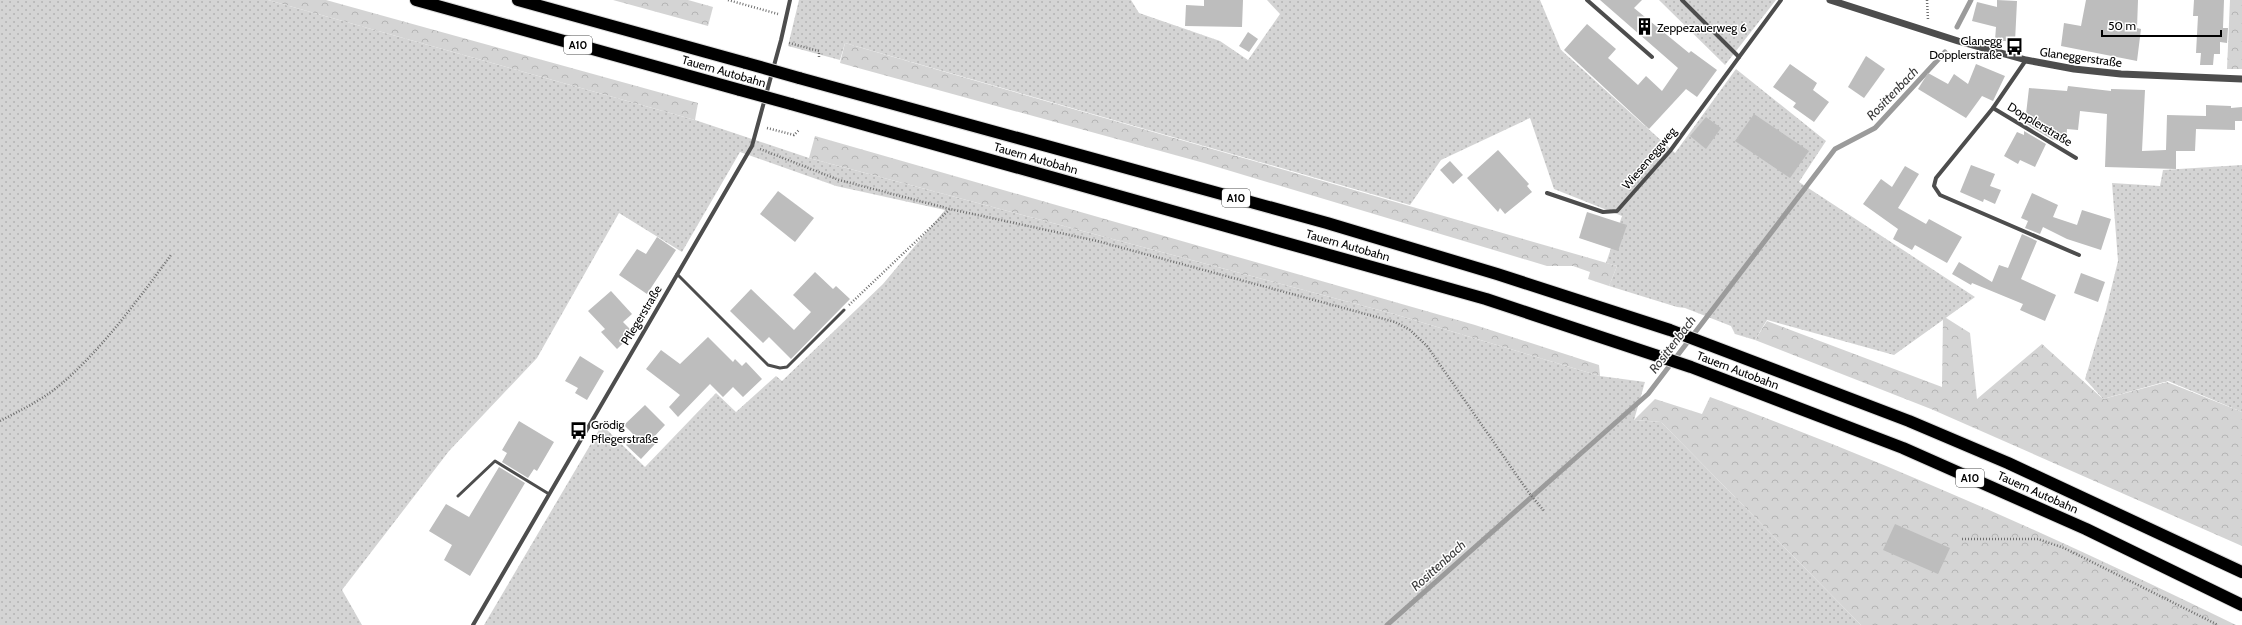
<svg xmlns="http://www.w3.org/2000/svg" width="2242" height="625" font-family="Cabin,sans-serif">
  <defs>
    <pattern id="grass-dots" width="8" height="8" patternUnits="userSpaceOnUse"><rect width="8" height="8" fill="#d4d4d4"/><path d="M2 2h.1M6 6h.1" fill="none" stroke="#b4b4b4" stroke-width="1.8" stroke-linecap="round"/></pattern>
    <pattern id="forest-crowns" width="20" height="18" patternUnits="userSpaceOnUse"><rect width="20" height="18" fill="#d4d4d4"/><path d="M2 6a3 3 0 1 1 6 0M12 15a3 3 0 1 1 6 0" fill="none" stroke="#b4b4b4"/></pattern>
  </defs>
  <rect width="100%" height="100%" fill="#fff"/>
  <g fill="url(#grass-dots)">
    <polygon points="0,0 268,0 695,120 809,158 1394,314 1600,376 1645,382 1634,420 1661,422 1861,625 484,625 602,425 645,467 716,393 736,412 776,376 782,381 883,284 945,210 836,186 740,152 682,252 619,213 537,358 449,451 342,590 362,625 0,625"/>
    <polygon points="799,0 1131,0 1139,13 1220,41 1248,60 1280,14 1267,0 1540,0 1561,50 1675,153 1736,69 1826,141 1799,182 1975,297 1894,355 1767,320 1755,340 1735,334 1731,326 1685,308 1677,307 1609,286 1617,266 1606,263 1622,216 1554,189 1530,118 1441,160 1410,205 845,43 840,60 788,46"/>
    <polygon points="1659,0 1776,0 1725,65"/>
    <polygon points="2242,165 2242,412 2168,381 2103,399 2085,379 2106,310 2118,261 2112,183 2160,186 2163,170"/>
  </g>
  <g fill="url(#forest-crowns)">
    <polygon points="268,0 326,0 698,103 695,120"/>
    <polygon points="613,0 688,0 713,7 708,26"/>
    <polygon points="2230,0 2242,0 2242,69 2227,69"/>
    <polygon points="845,43 1617,266 1609,286 1588,279 1590,272 1573,266 1547,266 1204,163 840,63"/>
    <polygon points="815,136 1475,325 1599,365 1600,376 1394,314 809,158"/>
    <polygon points="1943,316 1970,333 1977,399 2042,344 2103,399 2167,382 2242,412 2242,546 1931,409 1755,340 1767,321 1942,387"/>
    <path d="M 1710,397 C 1892,464 2062,540 2236,625 L 1861,625 L 1661,422 L 1634,420 L 1655,399 L 1702,414 Z"/>
  </g>
  <g fill="none" stroke-linecap="round" stroke-linejoin="round">
    <g stroke="#9b9b9b" stroke-width="5">
      <polyline points="1957,27 1971,0"/>
      <polyline points="1387,625 1648,394 1835,149 1875,128 1945,52"/>
    </g>
  </g>
  <g fill="#bdbdbd">
    <polygon points="1204,0 1243,0 1242,27 1185,26 1186,5 1204,6"/>
    <polygon points="1600,0 1642,0 1634,8 1689,53 1691,51 1717,70 1697,97 1686,89 1649,129 1564,50 1587,24 1616,49 1608,58 1638,85 1646,76 1662,91 1678,68"/>
    <polygon points="1997,0 2017,1 2015,42 1995,40 1996,27 1972,21 1977,2 1997,7"/>
    <polygon points="2086,0 2138,0 2137,28 2141,29 2137,61 2061,46 2064,23 2081,26"/>
    <polygon points="2194,0 2224,0 2223,28 2228,28 2227,43 2220,42 2220,54 2214,54 2213,65 2200,65 2201,53 2196,53 2198,16 2193,16"/>
    <polygon points="1248,32 1258,39 1249,52 1239,46"/>
    <polygon points="1866,56 1885,69 1864,98 1848,87"/>
    <polygon points="1790,64 1817,83 1813,90 1829,102 1814,122 1793,107 1796,103 1773,87"/>
    <polygon points="1976,64 2005,76 1993,101 1982,96 1966,118 1918,89 1928,73 1948,84 1954,74 1968,84"/>
    <polygon points="2068,86 2111,91 2111,89 2145,90 2142,151 2166,150 2167,115 2206,116 2206,105 2231,106 2231,108 2242,107 2242,121 2235,121 2235,130 2196,129 2195,151 2176,151 2176,169 2105,167 2107,114 2080,111 2078,130 2067,129 2066,141 2053,140 2025,123 2029,88 2067,91"/>
    <polygon points="1754,114 1809,151 1790,178 1735,141"/>
    <polygon points="1706,117 1721,128 1706,149 1690,136"/>
    <polygon points="2024,131 2046,144 2035,167 2020,160 2018,164 2004,156 2017,132 2024,135"/>
    <polygon points="1498,150 1529,184 1527,186 1532,192 1505,214 1500,208 1498,212 1467,178"/>
    <polygon points="1450,161 1463,175 1453,184 1440,170"/>
    <polygon points="1971,165 1995,174 1990,186 2001,190 1995,204 1984,199 1983,202 1960,192"/>
    <polygon points="1905,166 1919,174 1898,208 1926,224 1929,219 1962,237 1947,263 1915,245 1912,250 1893,239 1898,229 1863,204 1881,179 1892,187"/>
    <polygon points="778,191 814,218 795,242 760,214"/>
    <polygon points="2032,193 2058,205 2053,217 2077,225 2082,210 2111,219 2101,250 2067,239 2043,227 2040,234 2025,228 2028,221 2021,218"/>
    <polygon points="1587,212 1627,225 1618,251 1579,238"/>
    <polygon points="2022,234 2037,241 2021,279 2056,295 2045,321 2020,310 2023,304 1972,283 1971,285 1952,274 1959,262 1992,282 1999,265 2008,268"/>
    <polygon points="657,237 676,250 647,294 619,275 637,249 646,254"/>
    <polygon points="815,272 833,289 836,286 850,299 791,359 769,337 763,343 730,311 751,289 794,330 811,312 793,295"/>
    <polygon points="2081,273 2105,282 2098,302 2074,293"/>
    <polygon points="611,291 632,314 623,322 634,333 617,349 601,332 605,329 588,311"/>
    <polygon points="708,337 733,362 735,359 742,366 746,362 762,379 743,397 733,387 723,397 710,384 678,417 669,407 680,395 646,369 661,350 680,364"/>
    <polygon points="580,356 604,371 587,400 575,393 578,388 565,381"/>
    <polygon points="645,405 665,425 651,440 655,444 641,459 626,445 635,436 624,425"/>
    <polygon points="519,421 554,442 537,471 534,469 528,478 502,462 507,453 502,450"/>
    <polygon points="499,467 525,483 470,576 444,560 452,545 429,531 446,504 469,517"/>
    <polygon points="1895,524 1950,548 1938,574 1883,550"/>
  </g>
  <g fill="none" stroke-linecap="round" stroke-linejoin="round">
    <defs>
      <g id="motorway">
        <polyline points="416,0 740,90"/>
        <polyline points="518,0 746,63"/>
        <polyline points="799,78 1327,223 1497,274 1670,330 1909,421 2008,463 2242,572"/>
        <polyline points="791,104 1486,299 1691,367 1903,448 2086,529 2242,605"/>
      </g>
    </defs>
    <use href="#motorway" stroke="#dbdbdb" stroke-width="14"/>
    <g stroke="#6f6f6f" stroke-width="2.5" stroke-dasharray="1 2" stroke-linecap="butt">
      <polyline points="728,0 778,14"/>
      <polyline points="1927,0 1928,20"/>
      <polyline points="789,43 819,51 819,58"/>
      <polyline points="767,128 794,135 799,130"/>
      <polyline points="760,149 839,180 950,209 1097,241 1395,322 1410,330 1427,346 1529,493 1545,512"/>
      <polyline points="849,305 950,209"/>
      <path d="M 0,421 C 21,410 42,400 60,385 C 100,352 140,297 171,255"/>
      <polyline points="1962,539 2038,539 2064,548 2218,625"/>
    </g>
    <g stroke="#4d4d4d" stroke-width="3">
      <polyline points="677,274 768,365 780,368 787,367 844,310"/>
      <polyline points="458,496 495,461 549,494"/>
    </g>
    <g stroke="#4d4d4d" stroke-width="4">
      <polyline points="1587,0 1652,57"/>
      <polyline points="1682,0 1739,57"/>
      <polyline points="2026,60 1993,108 1936,178 1934,186 1940,195 2079,255"/>
      <polyline points="1993,108 2076,158"/>
      <polyline points="1547,193 1603,212 1617,211 1670,151 1781,0"/>
      <polyline points="473,625 752,146 781,40 790,0"/>
    </g>
    <polyline stroke="#4d4d4d" stroke-width="7" points="1830,0 1958,41 2026,60 2074,69 2121,74 2242,79"/>
    <use href="#motorway" stroke="#000" stroke-width="12"/>
    <defs>
      <g id="motorway-bridge">
        <polyline points="746,63 799,78"/>
        <polyline points="740,90 791,104"/>
      </g>
    </defs>
    <use href="#motorway-bridge" stroke="#dbdbdb" stroke-width="14" stroke-linecap="butt"/>
    <use href="#motorway-bridge" stroke="#000" stroke-width="12"/>
  </g>
  <defs>
    <symbol id="building-bare" viewBox="-9 -9 18 18"><path d="M-4-6H4V6H1V3H-1V6H-4ZM-2.5-4.3h1.7v1.8h-1.7ZM.8-4.3h1.7v1.8H.8ZM-2.5-1h1.7V.8h-1.7ZM.8-1h1.7V.8H.8Z" fill="#000" stroke="#fff" stroke-width="2.5" paint-order="stroke"/></symbol>
    <symbol id="bus-bare" viewBox="-9 -9 18 18"><path d="M-5-6H5V4H4V6H2V4H-2V6H-4V4H-5ZM-3.5-4V0h7V-4ZM-3.5 1.2v1.5H-2V1.2ZM2 1.2v1.5H3.5V1.2Z" fill="#000" stroke="#fff" stroke-width="2.5" paint-order="stroke"/></symbol>
  </defs>
  <g fill-rule="evenodd">
    <use href="#building-bare" x="1632" y="14" width="25" height="25"/>
    <use href="#bus-bare" x="2002" y="34" width="25" height="25"/>
    <use href="#bus-bare" x="566" y="418" width="25" height="25"/>
  </g>
  <g text-anchor="middle" dominant-baseline="central" stroke-width="3" stroke-linejoin="round" paint-order="stroke">
    <g fill="#fff" stroke="#4c4c4c" stroke-width="1">
      <rect x="564" y="36" width="28" height="18" rx="3"/>
      <rect x="1222" y="189" width="28" height="18" rx="3"/>
      <rect x="1956" y="469" width="28" height="18" rx="3"/>
    </g>
    <g font-size="11" font-weight="bold" fill="#000">
      <text x="578" y="45">A10</text>
      <text x="1236" y="198">A10</text>
      <text x="1970" y="478">A10</text>
    </g>
    <g font-size="12" fill="#000" stroke="#fff" text-anchor="start">
      <text x="1657" y="27">Zeppezauerweg 6</text>
      <text x="2002" y="40" text-anchor="end">Glanegg<tspan x="2002" dy="14">Dopplerstraße</tspan></text>
      <text x="591" y="424">Grödig<tspan x="591" dy="14">Pflegerstraße</tspan></text>
    </g>
    <g font-size="12" fill="#000" stroke="#fff">
      <text transform="translate(2081 57) rotate(8)">Glaneggerstraße</text>
      <text transform="translate(724 71) rotate(16)">Tauern Autobahn</text>
      <text transform="translate(2040 124) rotate(31)">Dopplerstraße</text>
      <text transform="translate(1036 158) rotate(16)">Tauern Autobahn</text>
      <text transform="translate(1649 158) rotate(-50)">Wieseneggweg</text>
      <text transform="translate(1348 245) rotate(16)">Tauern Autobahn</text>
      <text transform="translate(641 315) rotate(-59)">Pflegerstraße</text>
      <text transform="translate(1738 370) rotate(21)">Tauern Autobahn</text>
      <text transform="translate(2038 492) rotate(24)">Tauern Autobahn</text>
    </g>
    <g font-size="13" font-style="italic" fill="#3c3c3c" stroke="#fff">
      <text transform="translate(1892 93) rotate(-46)">Rosittenbach</text>
      <text transform="translate(1672 344) rotate(-53)">Rosittenbach</text>
      <text transform="translate(1438 565) rotate(-42)">Rosittenbach</text>
    </g>
  </g>
  <path d="M2102 30v6h119v-6" fill="none" stroke="#000000" stroke-width="2"/>
  <text x="2108" y="30" font-size="12" fill="#000000" stroke="#ffffff" stroke-width="3" paint-order="stroke">50 m</text>
</svg>
